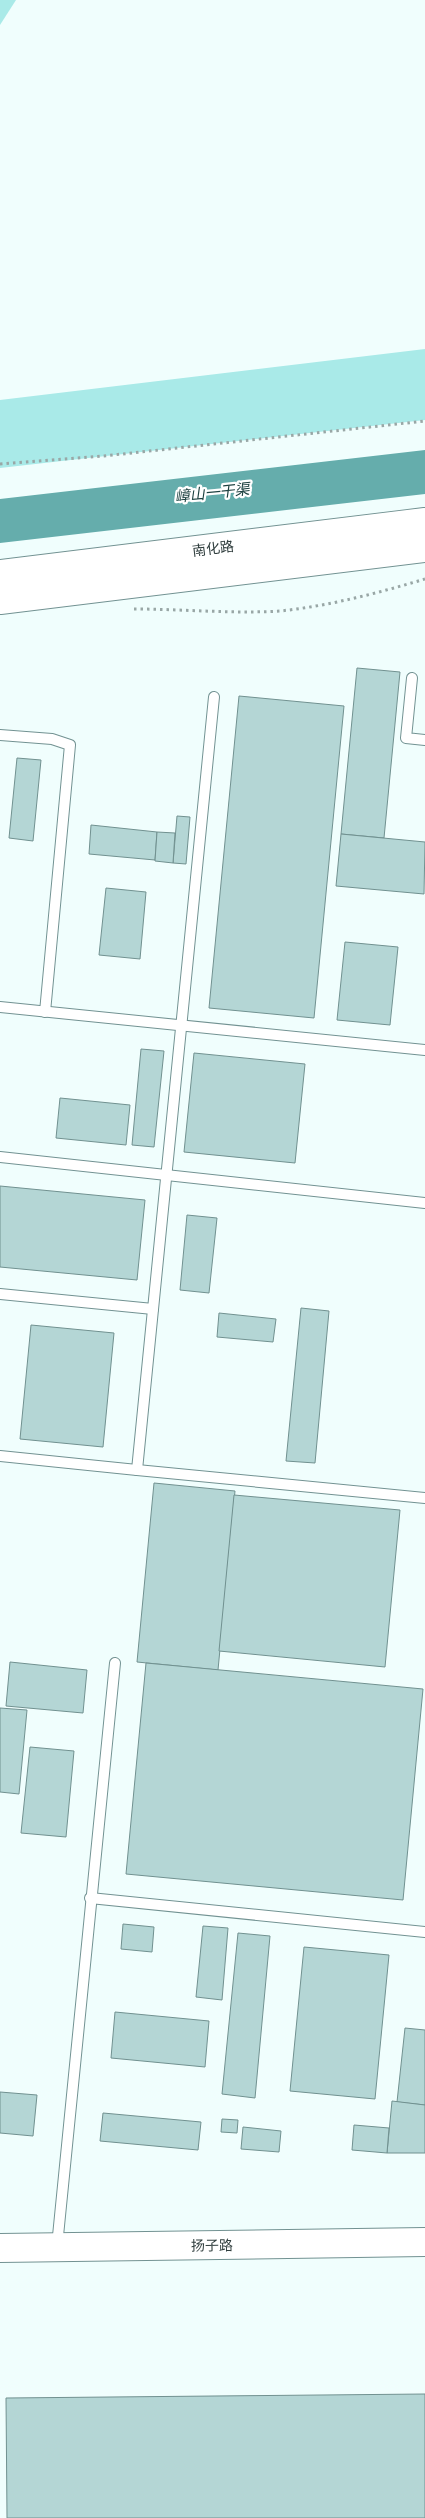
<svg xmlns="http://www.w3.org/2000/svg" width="425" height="2518" font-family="'Open Sans','Noto Sans SC',sans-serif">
  <rect width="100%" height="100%" fill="#f0fefd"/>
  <g fill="#a9eae8">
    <polygon points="0,0 16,0 0,25"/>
    <polygon points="425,349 425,420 0,468 0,400"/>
  </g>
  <polygon fill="#65adac" points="425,450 425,494 0,543 0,499"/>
  <g fill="#b4d6d5" stroke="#719190">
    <polygon points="357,668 400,672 384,838 341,834"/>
    <polygon points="239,696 344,706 314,1018 209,1008"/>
    <polygon points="17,758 41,760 33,841 9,838"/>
    <polygon points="177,816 190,817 186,864 173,863"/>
    <polygon points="91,825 157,832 155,860 89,854"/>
    <polygon points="157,832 175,833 173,863 155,861"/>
    <polygon points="341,834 425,842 424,894 336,886"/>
    <polygon points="106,888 146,892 140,959 99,955"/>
    <polygon points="345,942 398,947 390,1025 337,1020"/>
    <polygon points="141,1049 164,1051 154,1147 132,1145"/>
    <polygon points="194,1053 305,1064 295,1163 184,1152"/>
    <polygon points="60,1098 130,1105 126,1145 56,1138"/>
    <polygon points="0,1186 145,1200 137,1280 0,1267"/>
    <polygon points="187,1215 217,1218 209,1293 180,1290"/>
    <polygon points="301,1308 329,1311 315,1463 286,1461"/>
    <polygon points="219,1313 276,1319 273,1342 217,1337"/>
    <polygon points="31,1325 114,1333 103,1447 20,1439"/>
    <polygon points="154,1483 235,1491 218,1670 137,1662"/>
    <polygon points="234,1495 400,1510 385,1667 219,1651"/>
    <polygon points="10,1662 87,1670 83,1713 6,1706"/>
    <polygon points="146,1663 423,1689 403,1900 126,1874"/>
    <polygon points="0,1708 27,1710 19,1794 0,1792"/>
    <polygon points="30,1747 74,1751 66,1837 21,1833"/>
    <polygon points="123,1924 154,1927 152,1952 121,1949"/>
    <polygon points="203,1926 228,1928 222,2000 196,1997"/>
    <polygon points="238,1933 270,1936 255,2098 222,2094"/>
    <polygon points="304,1947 389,1955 375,2099 290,2091"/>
    <polygon points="115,2012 209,2021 205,2067 111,2058"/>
    <polygon points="405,2028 425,2030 425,2105 397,2102"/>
    <polygon points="0,2092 37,2095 33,2136 0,2133"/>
    <polygon points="392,2101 425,2105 425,2153 387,2153"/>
    <polygon points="103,2113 201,2122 198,2150 100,2141"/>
    <polygon points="222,2119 238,2120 237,2133 221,2132"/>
    <polygon points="354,2125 389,2128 387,2153 352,2150"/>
    <polygon points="243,2127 281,2131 279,2152 241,2149"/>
    <polygon points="425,2394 425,2518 7,2518 6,2398"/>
  </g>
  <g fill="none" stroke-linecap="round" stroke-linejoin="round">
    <defs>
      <g id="lane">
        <polyline points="412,678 406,738 425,740"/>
        <polyline points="0,735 52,739 70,745 45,1012"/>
        <polyline points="0,1007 425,1050"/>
        <polyline points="0,1157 425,1203"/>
        <polyline points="0,1294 153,1309"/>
        <polyline points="0,1456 137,1470 214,697"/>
        <polyline points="137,1470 425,1498"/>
        <polyline points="90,1898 425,1932"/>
        <polyline points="57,2246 115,1663"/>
      </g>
      <g id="secondary">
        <polyline points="0,574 425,522"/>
        <polyline points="0,600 425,548"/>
        <polyline points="0,2248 425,2242"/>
      </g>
    </defs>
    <use href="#lane" stroke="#729292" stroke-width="12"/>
    <use href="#secondary" stroke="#729292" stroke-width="30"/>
    <g stroke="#99a7a6" stroke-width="3" stroke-dasharray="2.5 4" stroke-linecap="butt">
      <polyline points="0,464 104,456 425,421"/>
      <path d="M 134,609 C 183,609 232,614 280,611 C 329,606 378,593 425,579"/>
    </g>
    <use href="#lane" stroke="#fff" stroke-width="10"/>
    <use href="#secondary" stroke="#fff" stroke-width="28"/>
  </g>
  <g text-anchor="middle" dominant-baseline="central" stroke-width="4.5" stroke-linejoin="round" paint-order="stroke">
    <g font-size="14" fill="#303e3e" stroke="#fff">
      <text transform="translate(213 548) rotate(-7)">南化路</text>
      <text transform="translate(212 2245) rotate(-1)">扬子路</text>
    </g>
    <g font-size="15" font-style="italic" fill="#1d4140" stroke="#fff">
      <text transform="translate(212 492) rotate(-6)">嶂山一干渠</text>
    </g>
  </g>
</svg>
